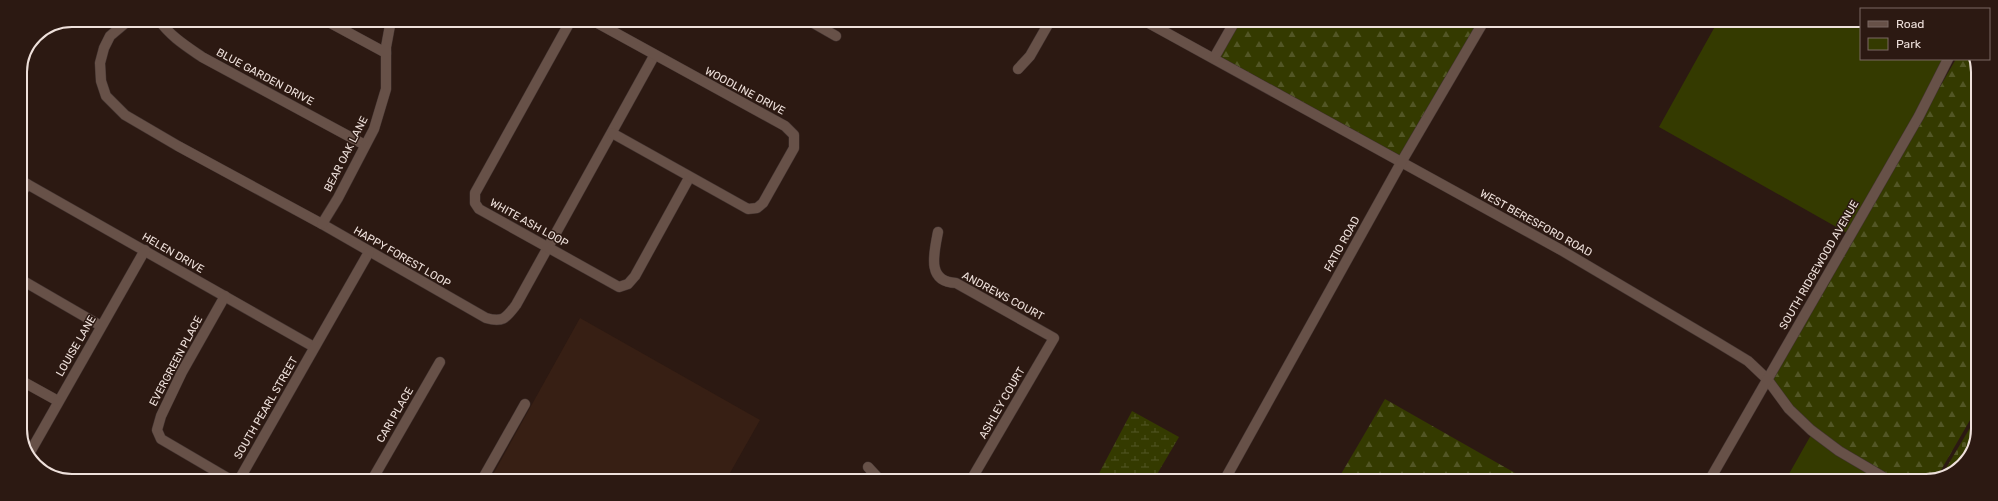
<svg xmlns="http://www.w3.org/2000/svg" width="1998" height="501" font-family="Rubik,sans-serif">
  <defs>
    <pattern id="forest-firs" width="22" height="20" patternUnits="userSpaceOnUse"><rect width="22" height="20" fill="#343a00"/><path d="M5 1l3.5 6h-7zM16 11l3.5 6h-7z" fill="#525625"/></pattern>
    <pattern id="wetland-marsh" width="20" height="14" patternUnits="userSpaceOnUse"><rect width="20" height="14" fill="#343a00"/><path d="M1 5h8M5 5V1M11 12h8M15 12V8" fill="none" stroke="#525625"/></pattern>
    <pattern id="cemetery-stones" width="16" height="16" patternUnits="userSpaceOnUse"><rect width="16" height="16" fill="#343a00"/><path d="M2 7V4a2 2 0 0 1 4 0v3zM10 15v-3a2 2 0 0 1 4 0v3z" fill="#525625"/></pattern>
  </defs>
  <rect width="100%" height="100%" fill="#2c1912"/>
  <polygon fill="#371f14" points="580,318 760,420 726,480 490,480"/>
  <g fill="#343a00">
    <polygon points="1718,21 1861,21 1861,59 1944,59 1916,114 1847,233 1659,127"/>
    <polygon points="1811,435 1881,481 1785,481"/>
  </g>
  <g fill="url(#forest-firs)">
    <polygon points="1239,21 1479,21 1401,156 1219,56"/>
    <path d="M 1956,59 L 1974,59 L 1978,68 L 1977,408 L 1937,477 C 1926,481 1911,484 1898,481 C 1890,479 1879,470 1872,466 C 1836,444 1791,417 1772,378 Z"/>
    <polygon points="1385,399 1529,481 1337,481"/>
  </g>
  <polygon fill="url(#wetland-marsh)" points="1132,411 1179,437 1153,481 1095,481"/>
  <polygon fill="url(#cemetery-stones)" points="1977,416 1977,440 1960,468 1942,475"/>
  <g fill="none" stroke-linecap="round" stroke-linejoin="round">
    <defs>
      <g id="minor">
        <path d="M 129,20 L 110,36 L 104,48 L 100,63 L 101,81 L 106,96 L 125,115 L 178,146 L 322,224 L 486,318 C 503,323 506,318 516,305 L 654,56"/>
        <path d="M 159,20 C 170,36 186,46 202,57 L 365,145"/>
        <polyline points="325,20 386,53"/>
        <polyline points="571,20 475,193 475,203 479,209 619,287 628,284 635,276 689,178"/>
        <polyline points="592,20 785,126 794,135 794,148 763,203 757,208 748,209 612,133"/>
        <polyline points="808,20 836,36"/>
        <polyline points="1145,21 1561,250 1715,341 1748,361 1767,379 1789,409 1811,430 1839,451 1890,481"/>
        <polyline points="1214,58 1235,21"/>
        <polyline points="1018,69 1030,56 1050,21"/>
        <polyline points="20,180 314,347"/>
        <polyline points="20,196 27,184"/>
        <polyline points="322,224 338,198 374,129 386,89 386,47 391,20"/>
        <path d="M 938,232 C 934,253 926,282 956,283 L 1054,338 L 971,480"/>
        <polyline points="20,279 101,326"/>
        <polyline points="225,296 182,372 161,416 157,430 161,439 231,480"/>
        <polyline points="20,380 58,401"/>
        <polyline points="29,454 145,250"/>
        <polyline points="868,467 880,480"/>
        <polyline points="239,480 369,252"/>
        <polyline points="372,480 440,362"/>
        <polyline points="482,480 525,404"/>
        <polyline points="1224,481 1402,161 1484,21"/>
        <polyline points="1709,481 1919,116 1948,59"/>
      </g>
    </defs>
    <use href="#minor" stroke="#433431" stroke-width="11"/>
    <use href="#minor" stroke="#675148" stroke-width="10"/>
  </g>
  <g text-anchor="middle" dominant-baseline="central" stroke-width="3" stroke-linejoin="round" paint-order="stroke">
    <g font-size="11" fill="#eee0db" stroke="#2c1912">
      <text transform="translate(265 77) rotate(28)">BLUE GARDEN DRIVE</text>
      <text transform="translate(745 91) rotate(28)">WOODLINE DRIVE</text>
      <text transform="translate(346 154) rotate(-63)">BEAR OAK LANE</text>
      <text transform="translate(529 223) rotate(29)">WHITE ASH LOOP</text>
      <text transform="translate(1536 223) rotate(29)">WEST BERESFORD ROAD</text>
      <text transform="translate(1342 244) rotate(-61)">FATIO ROAD</text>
      <text transform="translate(173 253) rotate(30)">HELEN DRIVE</text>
      <text transform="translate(402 257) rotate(30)">HAPPY FOREST LOOP</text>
      <text transform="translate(1819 265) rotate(-60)">SOUTH RIDGEWOOD AVENUE</text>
      <text transform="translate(1003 296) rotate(28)">ANDREWS COURT</text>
      <text transform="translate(76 346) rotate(-60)">LOUISE LANE</text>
      <text transform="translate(176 361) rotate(-62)">EVERGREEN PLACE</text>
      <text transform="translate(1002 403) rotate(-60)">ASHLEY COURT</text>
      <text transform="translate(266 408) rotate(-60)">SOUTH PEARL STREET</text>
      <text transform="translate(395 415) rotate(-60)">CARI PLACE</text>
    </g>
  </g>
  <path d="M0 0H1998V501H0ZM72 27H1926A45 45 0 0 1 1971 72V429A45 45 0 0 1 1926 474H72A45 45 0 0 1 27 429V72A45 45 0 0 1 72 27Z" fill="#2c1912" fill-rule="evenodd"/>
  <path fill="none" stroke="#eee0db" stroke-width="2" d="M72 27H1926A45 45 0 0 1 1971 72V429A45 45 0 0 1 1926 474H72A45 45 0 0 1 27 429V72A45 45 0 0 1 72 27Z"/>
  <rect x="1860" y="8" width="130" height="52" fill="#2c1912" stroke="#7a6962"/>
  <rect x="1868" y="21" width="20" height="6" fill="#675148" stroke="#7a6962"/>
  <text x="1896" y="28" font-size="12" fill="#eee0db">Road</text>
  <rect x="1868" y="38" width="20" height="12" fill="#343a00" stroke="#7a6962"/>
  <text x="1896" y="48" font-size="12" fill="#eee0db">Park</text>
</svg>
